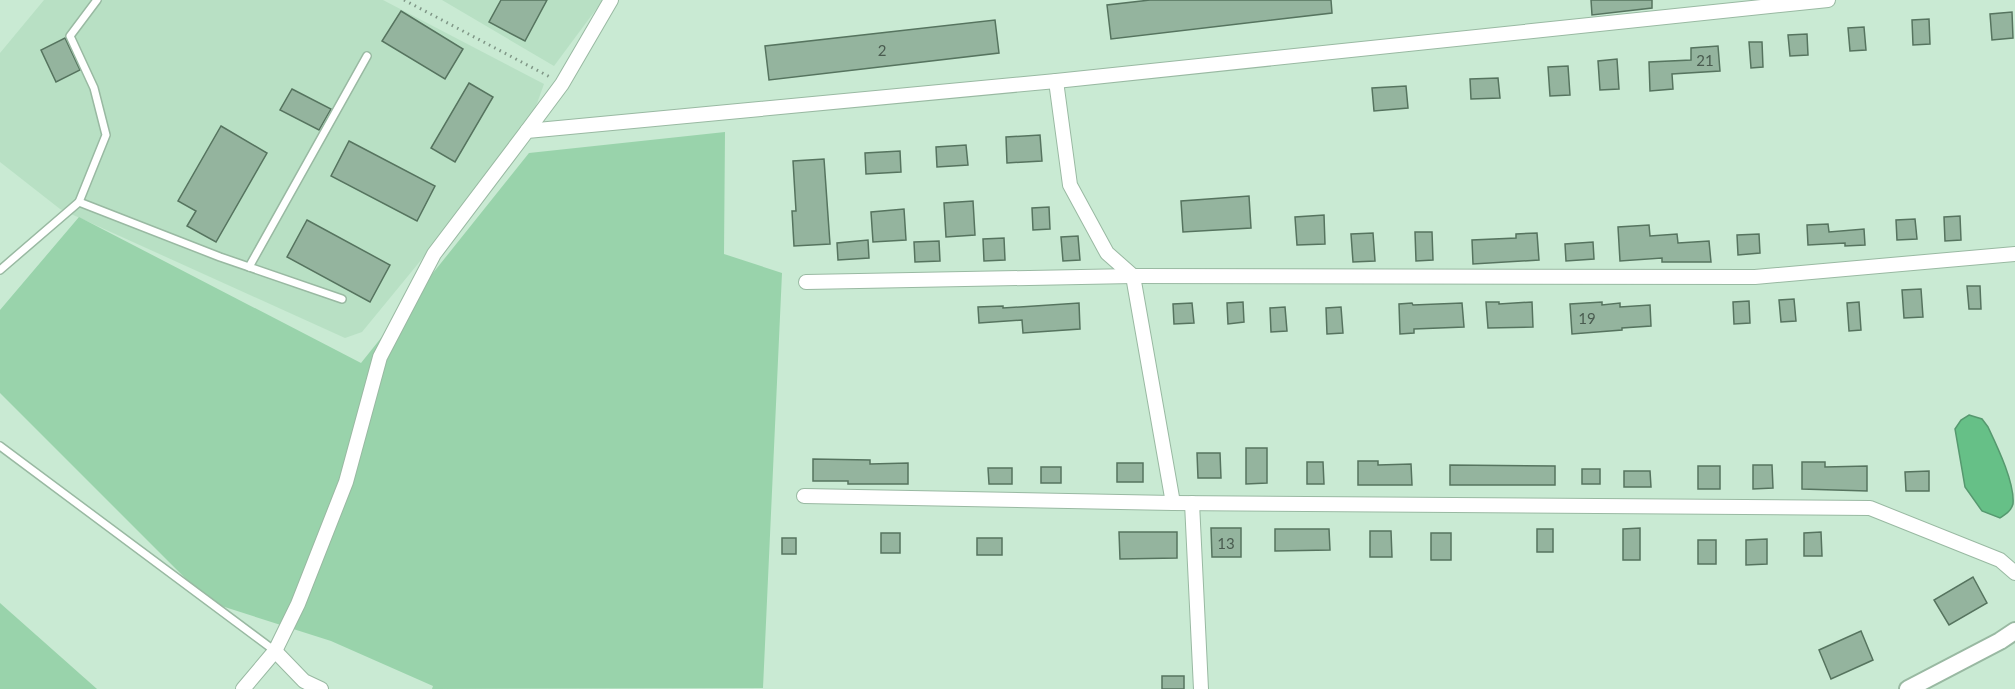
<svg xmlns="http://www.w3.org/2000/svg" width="2015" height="689" font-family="Lato,sans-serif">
  <rect width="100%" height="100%" fill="#c9ead3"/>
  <g fill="#b8e0c4">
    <polygon points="44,0 383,0 544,84 527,131 362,332 345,338 60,209 0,162 0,53"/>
    <polygon points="442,0 603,0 554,66"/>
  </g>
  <g fill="#99d3ab">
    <polygon points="725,132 724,254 782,273 763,688 432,689 433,686 331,641 209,602 0,393 0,310 79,217 361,363 529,153"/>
    <polygon points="0,603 97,689 0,689"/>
  </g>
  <path fill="#66c087" stroke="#56996f" stroke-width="1.5" d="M 1969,415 L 1982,419 L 1988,427 C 1997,446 2015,483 2013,504 C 2011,511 2006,514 2000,518 L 1982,511 L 1965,487 L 1955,429 L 1961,420 Z"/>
  <g fill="#94b49e" stroke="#56745f" stroke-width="1.5">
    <polygon points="501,0 547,0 525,41 489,22"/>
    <polygon points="1150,0 1331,0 1332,13 1111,39 1107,5"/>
    <polygon points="1591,0 1652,0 1652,8 1592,15"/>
    <polygon points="401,11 463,49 445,79 382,41"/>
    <polygon points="2012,12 2013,38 1992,40 1990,14"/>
    <polygon points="1929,19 1930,44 1913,45 1912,20"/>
    <polygon points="995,20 999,53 769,80 765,46"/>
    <polygon points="1864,27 1866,50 1850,51 1848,28"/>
    <polygon points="1807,34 1808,55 1790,56 1788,35"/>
    <polygon points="65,38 80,70 56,82 41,50"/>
    <polygon points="1749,42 1762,42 1763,67 1751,68"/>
    <polygon points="1718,46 1720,71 1672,74 1673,89 1650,91 1649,62 1691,60 1691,48"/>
    <polygon points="1617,59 1619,89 1600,90 1598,61"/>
    <polygon points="1568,66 1570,95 1550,96 1548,67"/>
    <polygon points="1498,78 1500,98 1471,99 1470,79"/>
    <polygon points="469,83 493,97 455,162 431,148"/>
    <polygon points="1406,86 1408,108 1374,111 1372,88"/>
    <polygon points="292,89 331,109 319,130 280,110"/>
    <polygon points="221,126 267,153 216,242 187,226 196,211 178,201"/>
    <polygon points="1040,135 1042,161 1007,163 1006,137"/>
    <polygon points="349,141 435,186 417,221 331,176"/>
    <polygon points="966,145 968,165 937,167 936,147"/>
    <polygon points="900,151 901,172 866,174 865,153"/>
    <polygon points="824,159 830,244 794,246 792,211 796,211 793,161"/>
    <polygon points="1249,196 1251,228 1183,232 1181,201"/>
    <polygon points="973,201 975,235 946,237 944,203"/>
    <polygon points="1049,207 1050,229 1033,230 1032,208"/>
    <polygon points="904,209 906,240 873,242 871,212"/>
    <polygon points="1324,215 1325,244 1297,245 1295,217"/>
    <polygon points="1960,216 1961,240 1945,241 1944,217"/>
    <polygon points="1915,219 1917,239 1897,240 1896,220"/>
    <polygon points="307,220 390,265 370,302 287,257"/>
    <polygon points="1828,224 1829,232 1864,229 1865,245 1845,246 1845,243 1808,245 1807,225"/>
    <polygon points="1649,225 1650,236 1677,234 1678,243 1709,241 1711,262 1662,262 1662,258 1620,261 1618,227"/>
    <polygon points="1415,232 1432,232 1433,260 1416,261"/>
    <polygon points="1373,233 1375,261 1353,262 1351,234"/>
    <polygon points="1537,233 1539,260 1473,264 1472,240 1516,238 1516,234"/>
    <polygon points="1759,234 1760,253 1738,255 1737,235"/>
    <polygon points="1078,236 1080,260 1063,261 1061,237"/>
    <polygon points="1004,238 1005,260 984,261 983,239"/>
    <polygon points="868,240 869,258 838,260 837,243"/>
    <polygon points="939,241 940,261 915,262 914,242"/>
    <polygon points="1593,242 1594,259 1566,261 1565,244"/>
    <polygon points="1967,286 1980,286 1981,309 1969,309"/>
    <polygon points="1921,289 1923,317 1904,318 1902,290"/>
    <polygon points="1794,299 1796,321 1781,322 1779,300"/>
    <polygon points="1749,301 1750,323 1734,324 1733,302"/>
    <polygon points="1243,302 1244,322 1228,324 1227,303"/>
    <polygon points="1486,302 1499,302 1499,304 1532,302 1533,327 1488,328"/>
    <polygon points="1602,302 1602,305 1620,303 1620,307 1650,305 1651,326 1622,328 1622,330 1572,334 1570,304"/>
    <polygon points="1859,302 1861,330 1849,331 1847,303"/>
    <polygon points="1079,303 1080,329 1023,333 1022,320 979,323 978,307 1003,306 1003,308"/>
    <polygon points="1192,303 1194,323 1174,324 1173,304"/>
    <polygon points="1412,303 1413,305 1462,303 1464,327 1414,329 1414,333 1400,334 1399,304"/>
    <polygon points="1285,307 1287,331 1271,332 1270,308"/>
    <polygon points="1341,307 1343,333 1327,334 1326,308"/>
    <polygon points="1246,448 1267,448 1267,483 1246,484"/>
    <polygon points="1197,453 1220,453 1221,478 1198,478"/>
    <polygon points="813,459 870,460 870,464 908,463 908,484 848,484 848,481 813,481"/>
    <polygon points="1358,461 1378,461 1378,465 1411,464 1412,485 1358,485"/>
    <polygon points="1307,462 1323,462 1324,484 1307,484"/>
    <polygon points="1802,462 1825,462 1825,467 1867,466 1867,491 1802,489"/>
    <rect x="1117" y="463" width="26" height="19"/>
    <polygon points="1450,465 1555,466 1555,485 1450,485"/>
    <polygon points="1753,465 1772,465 1773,488 1753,489"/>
    <rect x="1698" y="466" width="22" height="23"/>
    <rect x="1041" y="467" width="20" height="16"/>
    <polygon points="988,468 1012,468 1012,484 989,484"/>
    <rect x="1582" y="469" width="18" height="15"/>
    <polygon points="1624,471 1650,471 1651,487 1624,487"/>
    <polygon points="1929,471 1929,491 1906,491 1905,472"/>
    <polygon points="1211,528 1241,528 1241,557 1212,557"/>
    <polygon points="1640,528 1640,560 1623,560 1623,529"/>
    <polygon points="1275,529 1329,529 1330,550 1275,551"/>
    <rect x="1537" y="529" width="16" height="23"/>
    <polygon points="1370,531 1391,531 1392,557 1370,557"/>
    <polygon points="1119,532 1177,532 1177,558 1120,559"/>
    <polygon points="1821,532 1822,556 1804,556 1804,533"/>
    <rect x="881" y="533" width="19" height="20"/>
    <rect x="1431" y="533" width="20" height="27"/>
    <rect x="782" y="538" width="14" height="16"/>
    <rect x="977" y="538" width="25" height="17"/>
    <polygon points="1767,539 1767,564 1746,565 1746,540"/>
    <rect x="1698" y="540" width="18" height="24"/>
    <polygon points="1973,577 1987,603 1949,625 1934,600"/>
    <polygon points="1861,631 1873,660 1831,679 1819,650"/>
    <rect x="1162" y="676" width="22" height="13"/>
  </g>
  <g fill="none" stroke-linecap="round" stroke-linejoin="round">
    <defs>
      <g id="service">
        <polyline points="79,202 220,257 342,299"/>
        <polyline points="249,267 367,56"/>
        <polyline points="0,270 79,202 106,135 94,88 70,36 97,0"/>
        <polyline points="0,446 275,651"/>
      </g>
      <g id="minor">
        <polyline points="1056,81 1070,185 1107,253 1133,276 1173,503"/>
        <polyline points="527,131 562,84 611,0"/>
        <polyline points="806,282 1133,276 1755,277 2015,254"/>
        <polyline points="804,496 1173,503 1870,508 2000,560 2015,573"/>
        <polyline points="1192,503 1201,689"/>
        <polyline points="275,651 304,681 321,689"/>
        <polyline points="243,689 275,651 298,604 346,482 380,357 434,254 527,131 1056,81 1828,0"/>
      </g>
      <polyline id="tertiary" points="1908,689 2000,641 2015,631"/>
    </defs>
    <use href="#service" stroke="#99b9a2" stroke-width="10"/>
    <use href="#minor" stroke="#99b9a2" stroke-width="16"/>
    <use href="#tertiary" stroke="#99b9a2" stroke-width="20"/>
    <polyline stroke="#7f9686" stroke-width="3" stroke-dasharray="1.5 4.5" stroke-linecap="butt" points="404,0 550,77"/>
    <use href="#service" stroke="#fff" stroke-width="7"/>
    <use href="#minor" stroke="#fff" stroke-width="14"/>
    <use href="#tertiary" stroke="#fff" stroke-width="16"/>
  </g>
  <g text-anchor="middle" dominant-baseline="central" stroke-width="5" stroke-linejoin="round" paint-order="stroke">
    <g font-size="15" fill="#4a5c50">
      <text x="882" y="50">2</text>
      <text x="1705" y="60">21</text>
      <text x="1587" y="318">19</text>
      <text x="1226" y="543">13</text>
    </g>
  </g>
</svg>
